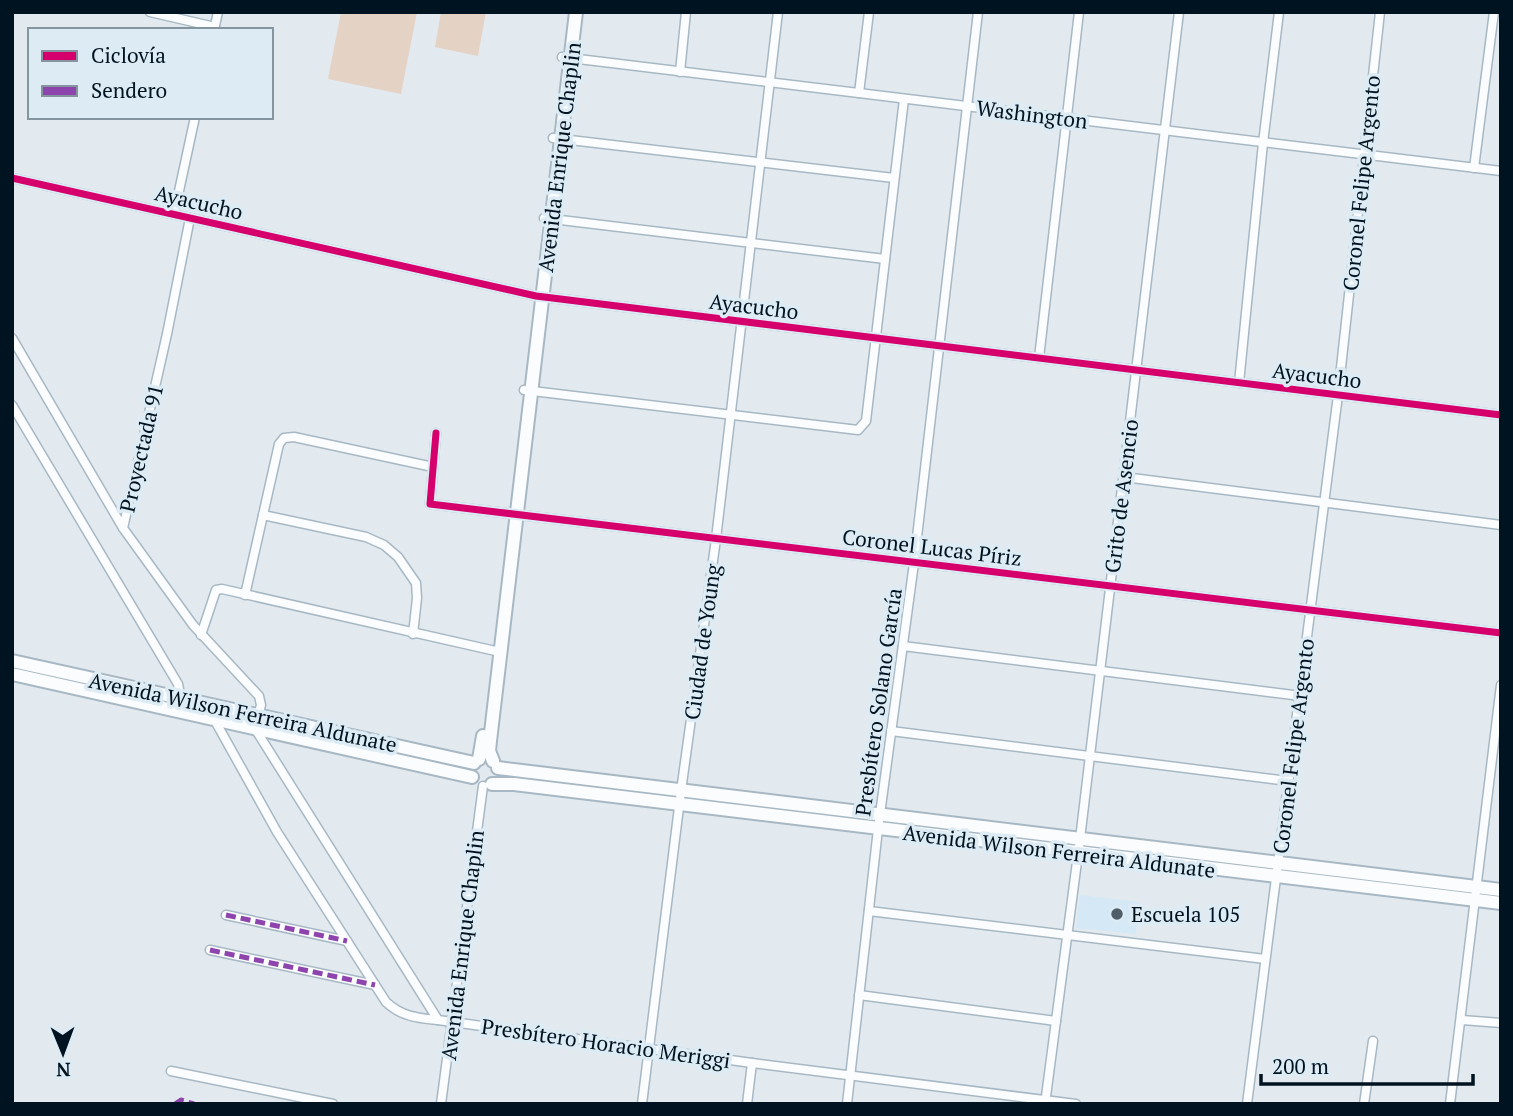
<svg xmlns="http://www.w3.org/2000/svg" width="1513" height="1116" font-family="'PT Serif',serif">
  <rect width="100%" height="100%" fill="#e2eaef"/>
  <polygon fill="#d4e8f6" points="1080,895 1140,902 1136,934 1076,928"/>
  <g fill="#e4d2c5">
    <polygon points="341,12 417,12 401,94 328,79"/>
    <polygon points="441,12 486,12 478,56 435,47"/>
    <polygon points="12,666 462,765 461,770 12,671"/>
  </g>
  <g fill="none" stroke-linecap="round" stroke-linejoin="round">
    <defs>
      <g id="street">
        <polyline points="150,12 215,27"/>
        <polyline points="214,30 218,12"/>
        <polyline points="562,57 1501,171"/>
        <polyline points="680,72 686,12"/>
        <polyline points="859,93 869,12"/>
        <polyline points="553,138 894,178"/>
        <polyline points="1474,168 1494,12"/>
        <polyline points="12,178 536,296 1501,415"/>
        <polyline points="174,214 195,117"/>
        <polyline points="190,218 167,334 123,528 193,625 259,696 261,705 258,716"/>
        <polyline points="544,218 885,259"/>
        <polyline points="12,338 123,528"/>
        <polyline points="1039,358 1079,12"/>
        <polyline points="1239,383 1263,143 1279,12"/>
        <polyline points="524,390 858,430 866,421 904,99"/>
        <polyline points="12,405 178,684 181,699"/>
        <polyline points="436,433 430,504 1501,633"/>
        <polyline points="1124,477 1501,525"/>
        <polyline points="263,515 366,537 384,545 398,557 416,583 417,598 413,634"/>
        <polyline points="245,595 279,444 284,438 294,437 433,467"/>
        <polyline points="201,635 216,590 222,589 500,652"/>
        <polyline points="903,646 1301,696"/>
        <path d="M 214,719 L 277,832 L 386,1002 C 402,1017 418,1018 438,1020"/>
        <polyline points="254,727 438,1020 752,1063 1076,1104"/>
        <polyline points="891,731 1288,781"/>
        <polyline points="869,911 1265,959"/>
        <polyline points="226,915 347,941"/>
        <polyline points="210,950 375,985"/>
        <polyline points="859,995 1056,1021"/>
        <polyline points="1462,1020 1501,1023"/>
        <polyline points="171,1071 333,1104"/>
        <polyline points="441,1104 483,786"/>
        <polyline points="642,1104 681,791 716,539 778,12"/>
        <polyline points="747,1104 752,1063"/>
        <polyline points="847,1104 878,829 914,563 978,12"/>
        <polyline points="1045,1104 1080,839 1179,12"/>
        <polyline points="1247,1104 1338,395 1380,12"/>
        <polyline points="1364,1104 1373,1041"/>
        <polyline points="1450,1104 1501,685"/>
      </g>
      <g id="secondary">
        <polyline points="12,661 474,763"/>
        <polyline points="12,674 472,777"/>
        <polyline points="479,759 483,736"/>
        <polyline points="493,761 489,751 490,741 576,12"/>
        <polyline points="498,768 1501,890"/>
        <polyline points="492,784 514,784 1501,903"/>
      </g>
    </defs>
    <use href="#street" stroke="#a7b8c4" stroke-width="11"/>
    <use href="#secondary" stroke="#a7b8c4" stroke-width="16"/>
    <use href="#street" stroke="#fbfcfd" stroke-width="8"/>
    <use href="#secondary" stroke="#fbfcfd" stroke-width="12"/>
    <g stroke="#8e44ad" stroke-width="5" stroke-dasharray="10 5" stroke-linecap="butt">
      <polyline points="226,915 347,941"/>
      <polyline points="210,950 375,985"/>
      <polyline points="175,1104 181,1100 194,1104"/>
    </g>
    <defs>
      <g id="cycleway">
        <polyline points="12,178 536,296 1501,415"/>
        <polyline points="436,433 430,504 1501,633"/>
      </g>
    </defs>
    <use href="#cycleway" stroke="#ddebf4" stroke-width="11"/>
    <use href="#cycleway" stroke="#d6006c" stroke-width="7"/>
  </g>
  <circle fill="#4f5e68" stroke="#ddebf4" stroke-width="2.5" cx="1117" cy="914" r="7"/>
  <g text-anchor="middle" dominant-baseline="central" stroke-width="7" stroke-linejoin="round" paint-order="stroke">
    <g font-size="21" fill="#001320" stroke="#ddebf4">
      <text transform="translate(1032 114) rotate(7)">Washington</text>
      <text transform="translate(559 157) rotate(-83)">Avenida Enrique Chaplin</text>
      <text transform="translate(1361 183) rotate(-84)">Coronel Felipe Argento</text>
      <text transform="translate(199 202) rotate(13)">Ayacucho</text>
      <text transform="translate(754 306) rotate(7)">Ayacucho</text>
      <text transform="translate(1317 375) rotate(7)">Ayacucho</text>
      <text transform="translate(141 448) rotate(-77)">Proyectada 91</text>
      <text transform="translate(1121 496) rotate(-83)">Grito de Asencio</text>
      <text transform="translate(932 547) rotate(7)">Coronel Lucas Píriz</text>
      <text transform="translate(702 642) rotate(-82)">Ciudad de Young</text>
      <text transform="translate(878 702) rotate(-82)">Presbítero Solano García</text>
      <text transform="translate(243 712) rotate(12)">Avenida Wilson Ferreira Aldunate</text>
      <text transform="translate(1293 746) rotate(-83)">Coronel Felipe Argento</text>
      <text transform="translate(1059 851) rotate(7)">Avenida Wilson Ferreira Aldunate</text>
      <text transform="translate(462 945) rotate(-83)">Avenida Enrique Chaplin</text>
      <text transform="translate(606 1043) rotate(8)">Presbítero Horacio Meriggi</text>
    </g>
    <g font-size="21" fill="#001320" stroke="#ddebf4" text-anchor="start">
      <text x="1131" y="914">Escuela 105</text>
    </g>
  </g>
  <rect width="1513" height="1116" fill="none" stroke="#001320" stroke-width="28"/>
  <rect x="28" y="28" width="245" height="91" fill="#ddebf4" stroke="#85959f" stroke-width="2"/>
  <rect x="42" y="51" width="35" height="10" fill="#d6006c" stroke="#85959f" stroke-width="2"/>
  <text x="91" y="63" font-size="21" fill="#001320">Ciclovía</text>
  <rect x="42" y="86" width="35" height="10" fill="#8e44ad" stroke="#85959f" stroke-width="2"/>
  <text x="91" y="98" font-size="21" fill="#001320">Sendero</text>
  <g transform="translate(63 1053) rotate(179)" stroke="#ddebf4" stroke-width="5" paint-order="stroke">
  <path d="M0-5L12 26L0 18L-12 26Z" fill="#001320"/>
  <text y="-10" font-size="19" font-weight="bold" text-anchor="middle" fill="#001320">N</text>
  </g>
  <path d="M1261 1074v10h212v-10" fill="none" stroke="#001320" stroke-width="3.5"/>
  <text x="1272" y="1074" font-size="21" fill="#001320" stroke="#ddebf4" stroke-width="5" paint-order="stroke">200 m</text>
</svg>
